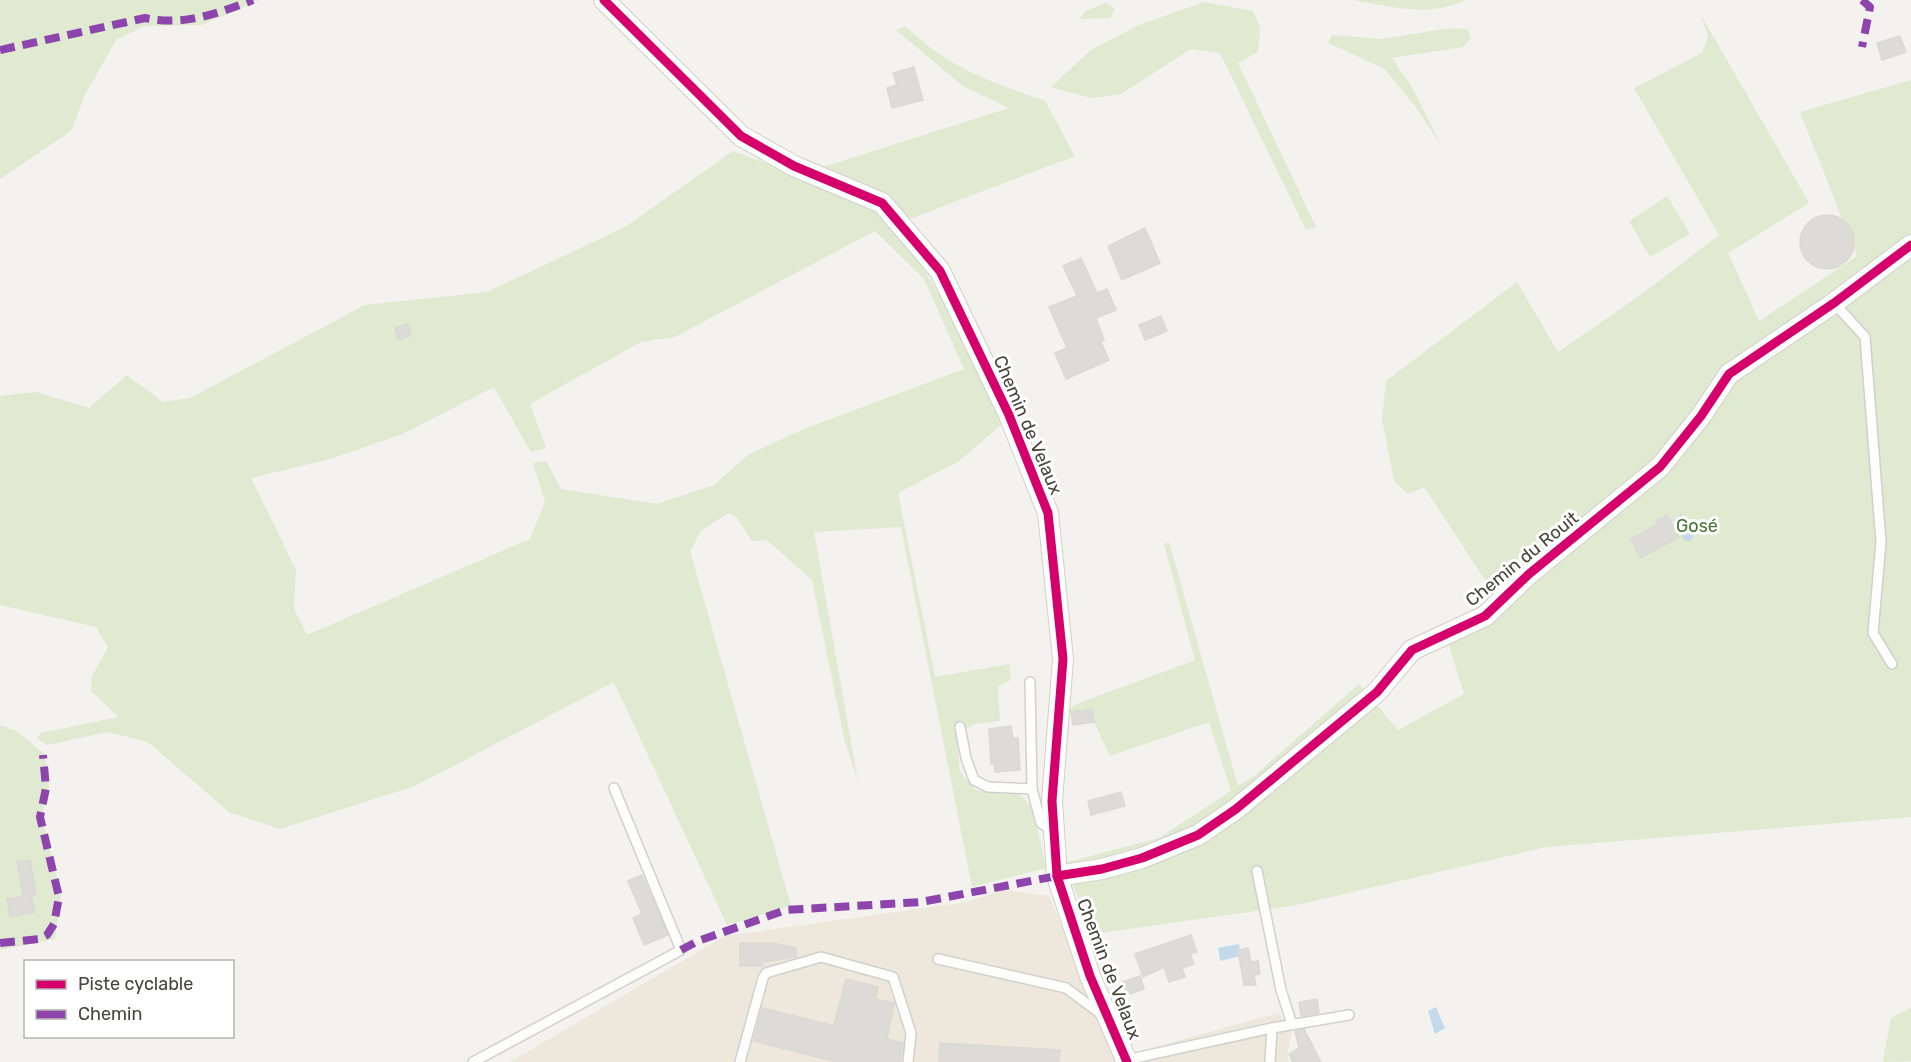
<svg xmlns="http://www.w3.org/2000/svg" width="1911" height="1062" font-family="Rubik,sans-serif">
  <rect width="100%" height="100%" fill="#f3f2ee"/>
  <polygon fill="#ede7dc" points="1005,890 1049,896 1115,1055 1134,1053 1278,1013 1292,1030 1287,1055 1289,1062 510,1062 725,936 960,903"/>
  <g fill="#dfead1" fill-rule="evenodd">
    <polygon points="0,0 260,0 202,25 144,26 116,40 85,95 71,131 0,179"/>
    <path d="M 1352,0 L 1465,0 C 1430,18 1389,6 1352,0 Z"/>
    <polygon points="1204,2 1253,11 1260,27 1258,52 1238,63 1316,227 1306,230 1220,53 1191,49 1121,94 1091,98 1051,87 1091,50 1139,25"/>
    <polygon points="1106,3 1115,9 1110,18 1080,19 1085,11"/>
    <polygon points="1701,15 1809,203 1728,253 1759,321 1857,256 1800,112 1911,80 1911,817 1547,847 1292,906 1093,934 1064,863 1159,838 1231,791 1209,722 1110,756 1094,722 1092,709 1069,712 1074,705 1195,660 1164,544 1169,542 1238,786 1254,776 1359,684 1398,730 1464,694 1444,629 1464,618 1495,595 1424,487 1408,494 1394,481 1382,419 1386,381 1517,282 1558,352 1642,294 1719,235 1634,88 1702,53 1708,37"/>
    <path d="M 905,26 C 952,70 987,80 1045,101 L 1075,156 L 894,225 C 936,287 978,353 1001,425 L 959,461 L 898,493 L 935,677 L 1009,664 L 1011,680 L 998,686 L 1000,721 L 976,724 L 956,733 L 960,772 L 976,790 L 1019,794 L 1033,808 L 1046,868 L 972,887 L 901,527 L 814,532 L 858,782 L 844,738 L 812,580 L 767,540 L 752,541 L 737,518 L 728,513 L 701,531 L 690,551 L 791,906 L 727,925 L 614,682 L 415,786 L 280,829 L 229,812 L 148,742 L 108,732 L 47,745 L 37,739 L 41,733 L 119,717 L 91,691 L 92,676 L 108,647 L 96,627 L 0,605 L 0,396 L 36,392 L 89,408 L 127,375 L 163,402 L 190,398 L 365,305 L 487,292 L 625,227 L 733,151 L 798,175 L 1009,108 L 963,86 L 896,30 ZM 875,231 L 924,279 L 964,369 L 804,429 L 749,454 L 714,485 L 657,504 L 561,489 L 546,461 L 533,463 L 545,502 L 530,539 L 307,635 L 294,609 L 296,570 L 251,478 L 330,459 L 403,434 L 494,387 L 531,452 L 546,448 L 530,404 L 641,342 L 675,337 Z"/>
    <polygon points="1450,28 1467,29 1471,38 1463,47 1392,58 1413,89 1441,145 1415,106 1385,69 1328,43 1332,35 1382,39"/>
    <polygon points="1667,196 1690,234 1650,257 1629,221"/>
    <polygon points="0,725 16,731 45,754 49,787 42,816 61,895 55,939 0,950"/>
    <polygon points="1911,1008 1911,1061 1883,1062 1891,1018"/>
  </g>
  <g fill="#c4d9eb">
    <polygon points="1681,514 1694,535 1690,541 1684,540 1673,520"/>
    <polygon points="1239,944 1241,956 1220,961 1218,948"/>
    <polygon points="1436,1007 1445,1028 1435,1034 1428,1011"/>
  </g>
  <g fill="#dcdbd7" stroke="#dbd9d4" stroke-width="1.5">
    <polygon points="1900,36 1906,52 1882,60 1877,43"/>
    <polygon points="914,67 923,100 892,108 887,88 897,85 893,73"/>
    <circle cx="1827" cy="242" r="27"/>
    <polygon points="1145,228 1160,263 1122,280 1108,246"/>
    <polygon points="1081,258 1097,293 1107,289 1116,310 1096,318 1104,340 1101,342 1109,360 1066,379 1055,353 1067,348 1049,307 1077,296 1063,266"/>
    <polygon points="1161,316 1167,331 1145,340 1139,325"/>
    <polygon points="408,324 411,335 398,340 395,328"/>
    <polygon points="1667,515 1679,537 1641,558 1631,539 1658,524 1656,521"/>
    <polygon points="1092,709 1094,722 1073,725 1071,712"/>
    <polygon points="1011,726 1013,738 1018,738 1020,770 995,772 994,764 991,764 989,729"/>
    <polygon points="1121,792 1125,806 1091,815 1088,801"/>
    <polygon points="30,860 36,894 31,896 35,912 10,917 7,899 23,897 17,862"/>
    <polygon points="642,875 668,935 644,945 633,918 642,914 628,881"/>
    <polygon points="1191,935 1197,952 1190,954 1194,964 1182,968 1185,977 1169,982 1164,967 1143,977 1135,954"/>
    <polygon points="740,943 773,943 796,948 796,957 763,962 762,966 740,966"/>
    <polygon points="1248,948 1251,962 1258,961 1260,974 1254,975 1256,985 1244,985 1238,950"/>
    <polygon points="1140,976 1144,989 1124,996 1120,983"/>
    <polygon points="846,979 878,987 875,999 894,1003 887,1039 903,1043 900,1062 837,1062 754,1041 762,1008 834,1026"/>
    <polygon points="1317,999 1319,1013 1301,1016 1299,1002"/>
    <polygon points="1304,1029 1321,1062 1293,1062 1289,1054 1299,1048 1295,1031"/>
    <polygon points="940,1043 1060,1050 1059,1062 939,1062"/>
  </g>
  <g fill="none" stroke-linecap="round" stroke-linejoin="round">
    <defs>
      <g id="service">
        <polyline points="1834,303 1865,337 1881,542 1873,633 1892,664"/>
        <polyline points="1030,682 1032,789"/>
        <polyline points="960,727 966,758 974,780 988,787 1032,789 1041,823 1053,832"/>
        <polyline points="1257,871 1281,990 1292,1024"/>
        <polyline points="938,959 1066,988 1101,1014"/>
        <polyline points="1126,1060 1272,1028 1349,1015"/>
        <polyline points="473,1062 681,950 614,788"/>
        <polyline points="740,1062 763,978 766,973 821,957 893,977 911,1033 908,1062"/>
        <polyline points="1270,1062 1272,1028"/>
      </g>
      <g id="minor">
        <polyline points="604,0 741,136 794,166 882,203 940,271 1009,415 1048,513 1063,659 1052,801 1057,876 1090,976 1127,1062"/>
        <polyline points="1057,876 1102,869 1142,858 1198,835 1236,809 1377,692 1412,650 1485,616 1529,574 1660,467 1701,416 1729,374 1834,303 1911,245"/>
      </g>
    </defs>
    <use href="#service" stroke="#d1d0cc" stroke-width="12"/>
    <use href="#minor" stroke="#d1d0cc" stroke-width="22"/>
    <use href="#service" stroke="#fdfdfc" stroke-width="9"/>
    <use href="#minor" stroke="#fdfdfc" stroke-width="20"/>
    <g stroke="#8e44ad" stroke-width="8" stroke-dasharray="15 8" stroke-linecap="butt">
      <polyline points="1862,0 1870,7 1862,47"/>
      <path d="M 0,50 L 145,18 C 184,26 216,14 253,0"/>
      <polyline points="0,943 39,939 47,935 54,924 59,897 40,817 46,788 43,755"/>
      <polyline points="681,950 698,941 786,910 921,902 1057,876"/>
    </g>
    <defs>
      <g id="cycleway">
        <polyline points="604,0 741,136 794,166 882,203 940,271 1009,415 1048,513 1063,659 1052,801 1057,876 1090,976 1127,1062"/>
        <polyline points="1057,876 1102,869 1142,858 1198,835 1236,809 1377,692 1412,650 1485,616 1529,574 1660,467 1701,416 1729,374 1834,303 1911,245"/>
      </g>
    </defs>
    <use href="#cycleway" stroke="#fff" stroke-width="13"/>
    <use href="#cycleway" stroke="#d6006c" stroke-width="9"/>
  </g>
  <g text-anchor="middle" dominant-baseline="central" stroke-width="6" stroke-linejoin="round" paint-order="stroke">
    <g font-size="18" fill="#49443a" stroke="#fff">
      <text transform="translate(1028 425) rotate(67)">Chemin de Velaux</text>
      <text transform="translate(1522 559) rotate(-39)">Chemin du Rouit</text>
      <text transform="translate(1109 969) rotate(69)">Chemin de Velaux</text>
    </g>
    <g font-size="18" fill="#477533" stroke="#fff">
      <text x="1697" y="526">Gosé</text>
    </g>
  </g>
  <rect x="24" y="960" width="210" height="78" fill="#ffffff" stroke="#b6b4b0" stroke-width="1.5"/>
  <rect x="36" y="980" width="30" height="9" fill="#d6006c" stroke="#b6b4b0" stroke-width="1.5"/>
  <text x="78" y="990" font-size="18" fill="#49443a">Piste cyclable</text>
  <rect x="36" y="1010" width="30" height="9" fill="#8e44ad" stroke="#b6b4b0" stroke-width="1.5"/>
  <text x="78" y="1020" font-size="18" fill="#49443a">Chemin</text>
</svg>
